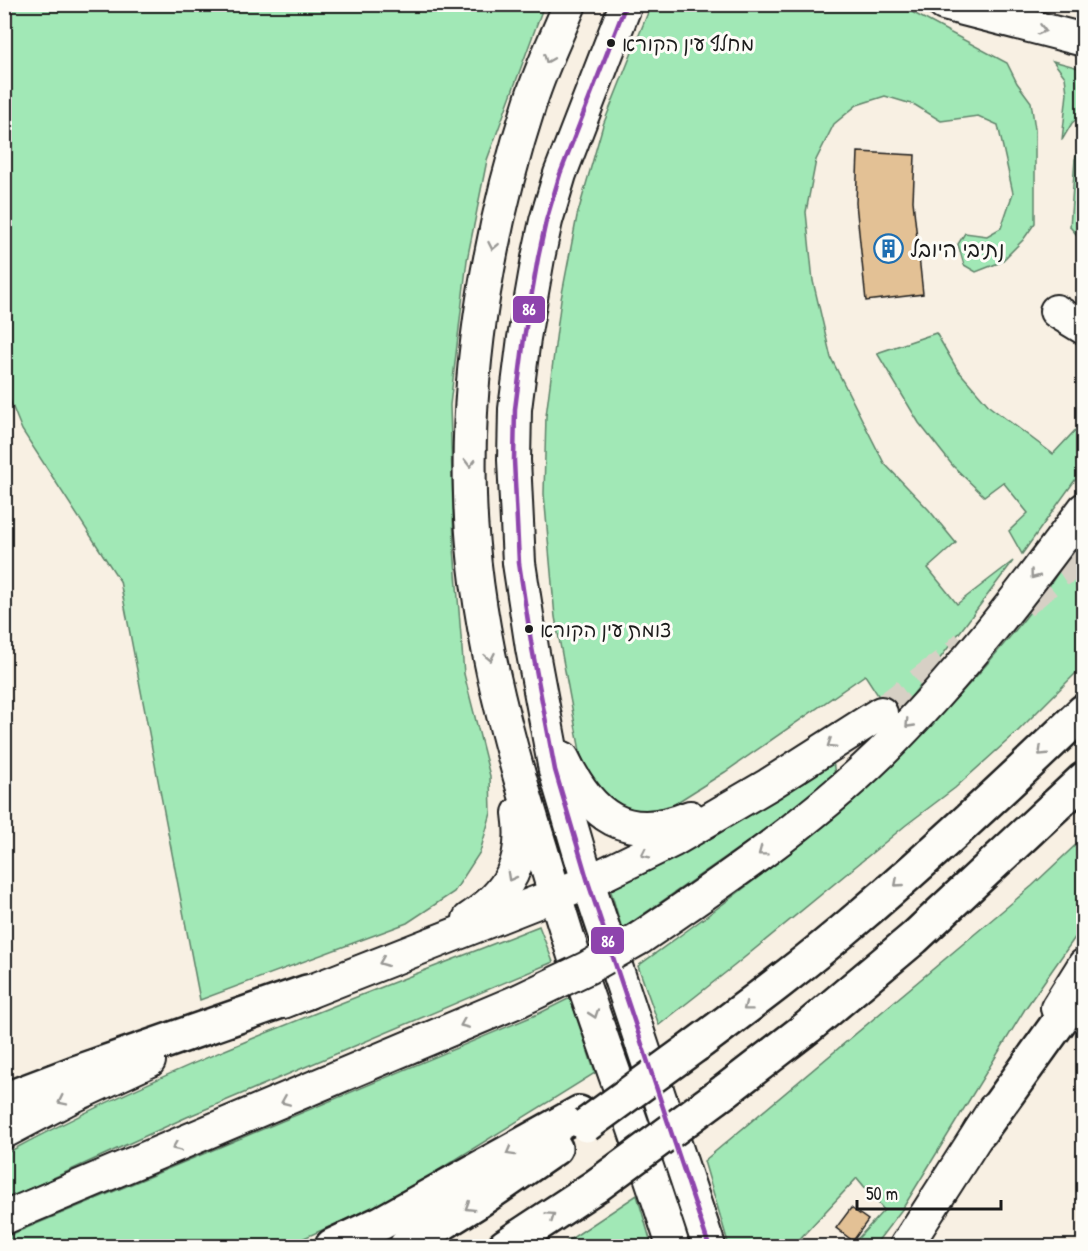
<svg xmlns="http://www.w3.org/2000/svg" width="1088" height="1251" font-family="'Patrick Hand','Playpen Sans Hebrew',sans-serif">
  <rect width="100%" height="100%" fill="#f8f0e3"/>
  <filter id="ink" filterUnits="userSpaceOnUse"><feTurbulence type="fractalNoise" baseFrequency=".0167" numOctaves="2"/><feDisplacementMap in="SourceGraphic" scale="12" xChannelSelector="R" yChannelSelector="G"/><feConvolveMatrix kernelMatrix="1 2 1 2 8 2 1 2 1" color-interpolation-filters="sRGB"/></filter>
  <g filter="url(#ink)">
    <g fill="#a1e8b6" stroke="#5e8269" stroke-width="1.5">
      <polygon points="4,5 544,5 487,160 467,260 450,405 454,548 464,674 490,776 491,813 480,852 454,892 407,923 200,1000 120,581 22,430 5,388"/>
      <polygon points="651,5 897,4 1007,63 1017,83 1031,102 1035,129 1035,223 1023,240 1001,262 976,272 964,265 958,244 965,233 987,236 1001,228 1013,193 998,125 978,116 941,121 915,105 885,96 857,105 834,124 816,160 806,212 813,281 831,358 884,463 929,510 956,543 928,568 957,604 1013,561 894,720 865,675 725,772 671,806 639,815 613,804 592,786 582,762 555,617 544,494 546,416 561,299 577,216 603,125"/>
      <polygon points="1053,61 1083,69 1083,114 1072,123 1062,140 1067,93 1065,77"/>
      <polygon points="1083,144 1083,242 1070,227 1075,159"/>
      <polygon points="936,333 957,369 990,407 1053,454 1083,422 1083,469 1022,554 1009,531 1028,513 1003,482 984,496 953,466 919,423 877,353"/>
      <path d="M 1083,532 L 1083,666 L 1016,733 L 955,788 L 906,825 L 734,966 L 659,1025 L 638,966 C 675,939 712,913 748,885 C 855,804 954,711 1036,604 C 1054,582 1068,556 1083,532 Z"/>
      <polygon points="833,761 835,775 763,831 622,929 609,885 744,818"/>
      <polygon points="1083,838 1083,926 1025,1009 903,1208 874,1246 851,1246 884,1210 857,1178 793,1246 729,1246 704,1161 1032,886"/>
      <path d="M 539,926 L 553,962 L 187,1117 L 5,1200 L 5,1154 C 175,1062 359,997 539,926 Z"/>
      <polygon points="570,998 595,1073 392,1199 286,1246 5,1246 5,1237 538,1014"/>
      <polygon points="637,1195 652,1246 560,1246"/>
    </g>
    <g fill="#e3c195" stroke="#1c1c1c" stroke-width="1.5">
      <polygon points="858,152 915,155 913,201 923,294 866,301 856,203"/>
      <polygon points="851,1208 868,1220 853,1241 836,1228"/>
    </g>
    <g fill="none" stroke-linecap="round" stroke-linejoin="round">
      <polyline stroke="#d7d0c5" stroke-width="32" stroke-dasharray="32 16" stroke-linecap="butt" points="881,713 954,658 967,645"/>
      <polyline stroke="#d7d0c5" stroke-width="33" stroke-dasharray="33 16" stroke-linecap="butt" points="1021,603 1054,575 1084,555"/>
      <defs>
        <g id="secondary">
          <path d="M 570,4 C 557,36 541,68 531,100 C 490,226 466,362 470,494 C 473,615 505,733 541,848 C 552,885 563,922 575,959 C 607,1055 643,1150 673,1246"/>
          <polyline points="626,4 560,174 546,221 538,258 524,338 515,409 514,460 519,563 532,648 555,770 588,882 709,1246"/>
          <polyline points="944,4 1084,40"/>
          <polyline points="1056,311 1084,328"/>
          <path d="M 563,758 C 591,817 626,843 690,817"/>
          <path d="M 469,919 C 510,892 526,862 519,813"/>
          <path d="M 640,938 C 724,881 808,824 881,753 C 956,679 1021,594 1084,509"/>
          <polyline points="283,1002 588,882 674,840 768,785 881,713"/>
          <polyline points="1057,1008 1084,965"/>
          <polyline points="4,1132 65,1100 149,1061"/>
          <polyline points="4,1218 518,1001"/>
          <polyline points="906,1246 994,1109"/>
        </g>
        <g id="highway">
          <path d="M 696,1045 C 751,1004 806,963 858,918 C 936,852 1010,782 1084,711"/>
          <polyline points="725,1091 808,1027 914,938 1084,779"/>
          <polyline points="4,1100 75,1073 307,992"/>
          <polyline points="980,1132 1084,987"/>
          <polyline points="332,1246 381,1223 579,1113"/>
          <polyline points="406,1246 475,1203 555,1148"/>
          <polyline points="505,1246 596,1186"/>
        </g>
      </defs>
      <use href="#secondary" stroke="#1c1c1c" stroke-width="36"/>
      <use href="#highway" stroke="#1c1c1c" stroke-width="38"/>
      <use href="#secondary" stroke="#fdfcf7" stroke-width="32"/>
      <use href="#highway" stroke="#fdfcf7" stroke-width="33"/>
      <defs>
        <polyline id="secondary-bridge" points="518,1001 587,968 640,938"/>
        <g id="highway-bridge">
          <polyline points="586,1125 696,1045"/>
          <polyline points="596,1186 725,1091"/>
        </g>
      </defs>
      <use href="#secondary-bridge" stroke="#1c1c1c" stroke-width="36" stroke-linecap="butt"/>
      <use href="#highway-bridge" stroke="#1c1c1c" stroke-width="38" stroke-linecap="butt"/>
      <use href="#secondary-bridge" stroke="#fdfcf7" stroke-width="32"/>
      <use href="#highway-bridge" stroke="#fdfcf7" stroke-width="33"/>
      <defs>
        <polyline id="bus-1" points="626,4 560,174 546,221 538,258 524,338 515,409 514,460 519,563 532,648 555,770 588,882 709,1246"/>
      </defs>
      <use href="#bus-1" stroke="#fdfcf7" stroke-width="9"/>
      <use href="#bus-1" stroke="#8e44ad" stroke-width="4.5"/>
    </g>
    <defs><path id="oneway-chevron" d="M-2-3.5L2.5 0L-2 3.5" fill="none" stroke-width="1.6" stroke-linecap="round" stroke-linejoin="round" transform="scale(1.5)"/></defs>
    <g stroke="#989794">
      <use href="#oneway-chevron" transform="translate(1042 30) rotate(14)"/>
      <use href="#oneway-chevron" transform="translate(548 59) rotate(112)"/>
      <use href="#oneway-chevron" transform="translate(493 246) rotate(101)"/>
      <use href="#oneway-chevron" transform="translate(470 463) rotate(91)"/>
      <use href="#oneway-chevron" transform="translate(1034 575) rotate(127)"/>
      <use href="#oneway-chevron" transform="translate(490 657) rotate(79)"/>
      <use href="#oneway-chevron" transform="translate(909 724) rotate(134)"/>
      <use href="#oneway-chevron" transform="translate(831 744) rotate(147)"/>
      <use href="#oneway-chevron" transform="translate(1042 752) rotate(136)"/>
      <use href="#oneway-chevron" transform="translate(762 852) rotate(143)"/>
      <use href="#oneway-chevron" transform="translate(645 854) rotate(154)"/>
      <use href="#oneway-chevron" transform="translate(511 877) rotate(119)"/>
      <use href="#oneway-chevron" transform="translate(898 883) rotate(139)"/>
      <use href="#oneway-chevron" transform="translate(383 962) rotate(158)"/>
      <use href="#oneway-chevron" transform="translate(747 1007) rotate(143)"/>
      <use href="#oneway-chevron" transform="translate(594 1014) rotate(71)"/>
      <use href="#oneway-chevron" transform="translate(464 1024) rotate(157)"/>
      <use href="#oneway-chevron" transform="translate(62 1101) rotate(154)"/>
      <use href="#oneway-chevron" transform="translate(285 1101) rotate(157)"/>
      <use href="#oneway-chevron" transform="translate(176 1147) rotate(157)"/>
      <use href="#oneway-chevron" transform="translate(510 1152) rotate(151)"/>
      <use href="#oneway-chevron" transform="translate(469 1207) rotate(148)"/>
      <use href="#oneway-chevron" transform="translate(551 1216) rotate(-34)"/>
    </g>
  </g>
  <defs>
    <symbol id="building-ring" viewBox="-11 -11 22 22"><circle r="9.5" fill="#fdfcf7" stroke="#1f6fb2" stroke-width="1.5"/><path d="M-4-6H4V6H1V3H-1V6H-4ZM-2.5-4.3h1.7v1.8h-1.7ZM.8-4.3h1.7v1.8H.8ZM-2.5-1h1.7V.8h-1.7ZM.8-1h1.7V.8H.8Z" fill="#1f6fb2"/></symbol>
  </defs>
  <g fill-rule="evenodd">
    <use href="#building-ring" x="872" y="232" width="33" height="33"/>
  </g>
  <g fill="#1c1c1c" stroke="#fdfcf7" stroke-width="2">
    <circle cx="611" cy="43" r="5"/>
    <circle cx="529" cy="629" r="5"/>
  </g>
  <g text-anchor="middle" dominant-baseline="central" stroke-width="6" stroke-linejoin="round" paint-order="stroke">
    <g font-size="20" fill="#1c1c1c" stroke="#fdfcf7" text-anchor="start">
      <text x="622" y="43">מחלף עין הקורא</text>
      <text x="540" y="629">צומת עין הקורא</text>
    </g>
    <g font-size="22" fill="#1c1c1c" stroke="#fdfcf7" text-anchor="start">
      <text x="910" y="249">נתיבי היובל</text>
    </g>
  </g>
  <g stroke="#fdfcf7" stroke-width="2">
    <rect x="512" y="295" width="34" height="29" rx="6" fill="#8e44ad"/>
    <rect x="590" y="926" width="35" height="29" rx="6" fill="#8e44ad"/>
  </g>
  <g font-size="16" text-anchor="middle" font-weight="bold" fill="#fff">
    <text x="529" y="315">86</text>
    <text x="608" y="947">86</text>
  </g>
  <rect width="1088" height="1251" fill="none" stroke="#fdfcf7" stroke-width="24"/>
  <rect x="12" y="12" width="1064" height="1227" fill="none" stroke="#1c1c1c" stroke-width="2" filter="url(#ink)"/>
  <path d="M857 1200v9h144v-9" fill="none" stroke="#1c1c1c" stroke-width="3"/>
  <text x="866" y="1200" font-size="18" fill="#1c1c1c" stroke="#fdfcf7" stroke-width="4.5" paint-order="stroke">50 m</text>
</svg>
